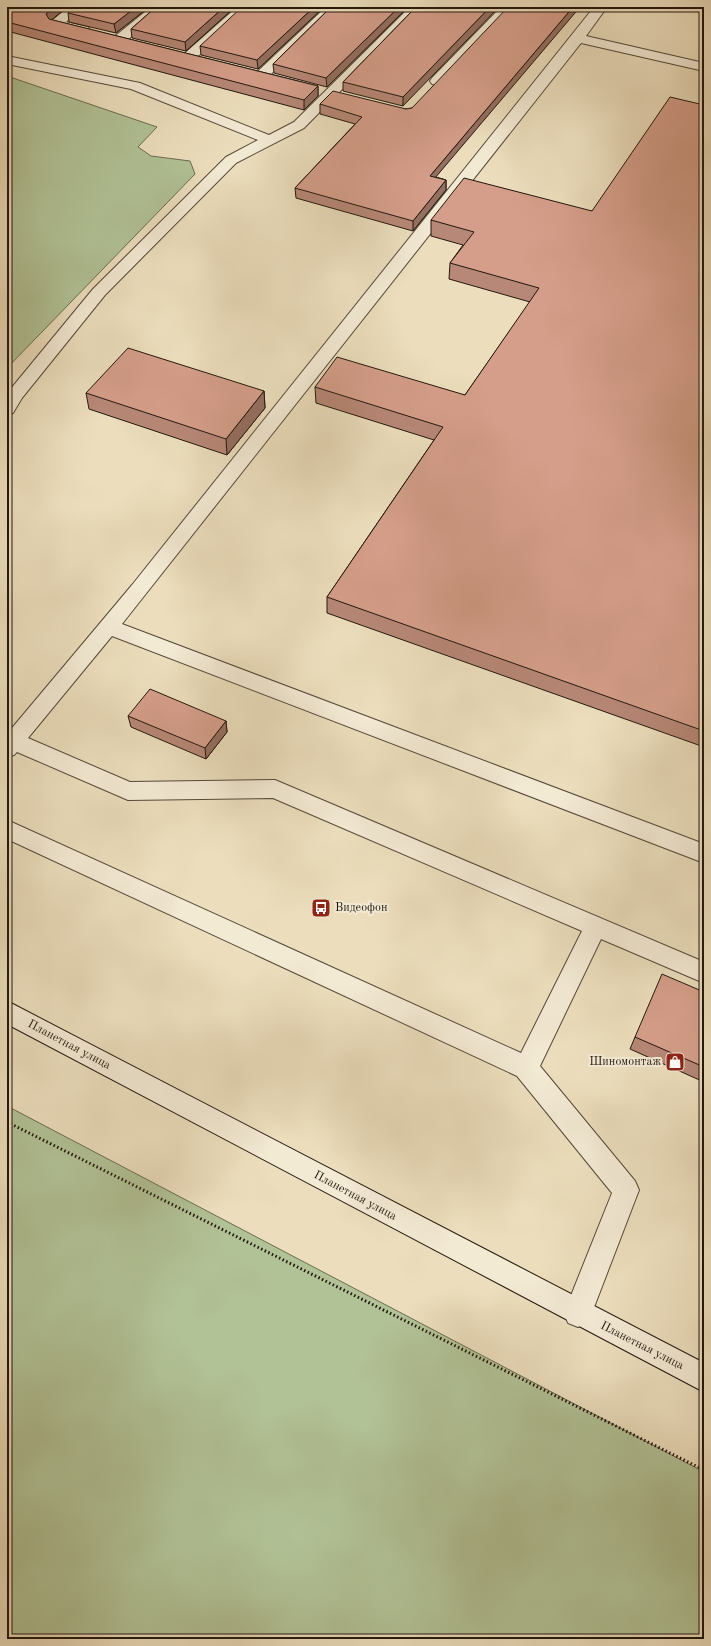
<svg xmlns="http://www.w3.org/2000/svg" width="711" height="1646" font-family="'Old Standard TT',serif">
  <rect width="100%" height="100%" fill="#ecdebd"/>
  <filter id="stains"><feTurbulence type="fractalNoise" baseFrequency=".005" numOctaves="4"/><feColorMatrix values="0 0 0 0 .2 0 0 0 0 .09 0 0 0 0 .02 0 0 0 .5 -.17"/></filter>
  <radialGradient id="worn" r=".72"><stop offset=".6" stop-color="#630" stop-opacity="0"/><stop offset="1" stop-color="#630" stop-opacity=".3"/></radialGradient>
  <g fill="#b1c296" stroke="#6a6c52">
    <polygon points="7,76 157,127 138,147 151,156 190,161 195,174 7,368"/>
    <polygon points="7,1106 704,1472 704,1639 7,1639"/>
  </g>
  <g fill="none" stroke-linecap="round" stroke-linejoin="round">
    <defs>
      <g id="service">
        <polygon points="69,7 83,7 66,22 88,27 90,30 88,33 83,34 51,27 49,24 51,21"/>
        <polygon points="151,7 165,7 124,43 114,43 112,40 114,37"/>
        <polygon points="237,7 251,7 194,60 184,60 182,57 184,54"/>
        <polygon points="326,7 339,7 266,79 261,80 256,79 254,76 256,73"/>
        <polygon points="410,7 423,7 304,128 236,163 105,295 22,398 13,413 7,415 7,394 9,391 93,289 226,157 258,140 131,89 7,64 7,56 140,83 269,135 294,122"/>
        <polygon points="501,7 514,7 442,84 437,85 432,84 430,81 432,78"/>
        <polygon points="594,7 607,7 586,36 704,63 704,71 581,43 122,624 704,844 704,863 112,636 28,738 130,782 275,780 704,962 704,983 601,939 540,1066 635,1181 639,1190 588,1323 578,1327 568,1323 564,1313 612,1193 517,1076 7,839 7,820 521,1053 582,931 273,798 128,800 17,752 14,755 7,757 7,734 132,585"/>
      </g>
      <polygon id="secondary" points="7,1001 704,1363 704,1392 7,1024"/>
    </defs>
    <use href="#service" stroke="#54493a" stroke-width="2"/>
    <use href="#secondary" stroke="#22170e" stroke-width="2"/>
    <polyline stroke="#22170e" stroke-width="3" stroke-dasharray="1.5 2.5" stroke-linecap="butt" points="7,1122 704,1470"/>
    <use href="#service" fill="#f3ead4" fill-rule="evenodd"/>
    <use href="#secondary" fill="#f3ead4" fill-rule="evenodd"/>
  </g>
  <g fill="#b78877" stroke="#22170e">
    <polygon points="7,7 67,7 52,20 318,86 318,96 304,110 7,31"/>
    <polygon points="74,7 149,7 116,33 69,22 68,13"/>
    <polygon points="156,7 235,7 186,51 132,38 131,29"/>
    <polygon points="324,7 258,69 201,55 200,46"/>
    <polygon points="331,7 408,7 327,87 274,73 273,64"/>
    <polygon points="416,7 403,106 343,91 343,82"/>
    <polygon points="320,104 406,109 412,108 436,177 446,180 446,190 413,231 296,198 295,188 355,124 320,114"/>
    <polygon points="704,105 704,747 327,613 327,597 434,440 316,403 315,387 465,395 530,302 449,279 450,263 463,245 431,236 431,220 592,211"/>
    <polygon points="264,391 265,408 227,455 89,409 86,393"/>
    <polygon points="128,716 226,721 227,732 206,759 131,727"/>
    <polygon points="704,992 704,1082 630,1049 635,1037"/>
  </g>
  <g fill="#956f61" stroke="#22170e">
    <polygon points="54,7 67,7 48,23 46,14"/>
    <polygon points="136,7 149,7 116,33 114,24"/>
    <polygon points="224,7 235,7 186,51 185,42"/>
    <polygon points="314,7 324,7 258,69 257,60"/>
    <polygon points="399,7 408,7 327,87 326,78"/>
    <polygon points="490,7 499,7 403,106 403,97"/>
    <polygon points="573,7 580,7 429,185 430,176"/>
    <polygon points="318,86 318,96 304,110 304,100"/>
    <polygon points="446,180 446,190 413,231 413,221"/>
    <polygon points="264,391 265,408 227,455 226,439"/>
    <polygon points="226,721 227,732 206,759 205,748"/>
  </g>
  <g fill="#d59e8a" stroke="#22170e">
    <polygon points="7,7 54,7 46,14 49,19 318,86 304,100 7,22"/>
    <polygon points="74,7 136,7 114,24 68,13"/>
    <polygon points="156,7 224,7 185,42 131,29"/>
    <polygon points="242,7 314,7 257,60 200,46"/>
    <polygon points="331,7 399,7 326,78 273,64"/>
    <polygon points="416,7 490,7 403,97 343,82"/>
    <polygon points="508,7 573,7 430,176 446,180 413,221 295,188 362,117 320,104 333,91 406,109 412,108"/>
    <polygon points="670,97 704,105 704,731 327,597 443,427 315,387 337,357 465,395 539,288 450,263 474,232 431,220 464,178 592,211"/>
    <polygon points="128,348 264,391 226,439 86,393"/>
    <polygon points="150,689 226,721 205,748 128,716"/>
    <polygon points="662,974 704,992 704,1067 635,1037"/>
  </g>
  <defs>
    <symbol id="bus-square" viewBox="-11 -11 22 22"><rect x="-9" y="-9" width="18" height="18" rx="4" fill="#8f2418" stroke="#f3ead4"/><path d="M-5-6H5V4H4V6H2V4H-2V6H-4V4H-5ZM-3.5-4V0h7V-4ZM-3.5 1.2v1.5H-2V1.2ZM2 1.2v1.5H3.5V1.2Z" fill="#fff"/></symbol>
    <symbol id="shop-square" viewBox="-11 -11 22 22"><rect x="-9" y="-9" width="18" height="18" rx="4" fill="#8f2418" stroke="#f3ead4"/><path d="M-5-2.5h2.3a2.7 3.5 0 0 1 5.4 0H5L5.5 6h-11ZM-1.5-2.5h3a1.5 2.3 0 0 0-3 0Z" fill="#fff"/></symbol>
  </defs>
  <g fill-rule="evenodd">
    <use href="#bus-square" x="310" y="897" width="22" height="22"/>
    <use href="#shop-square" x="664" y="1051" width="22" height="22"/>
  </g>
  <g text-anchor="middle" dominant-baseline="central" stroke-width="4" stroke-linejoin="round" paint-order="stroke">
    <g font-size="12" fill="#22170e" stroke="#f3ead4" text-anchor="start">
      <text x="335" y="908">Видеофон</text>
      <text x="661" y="1062" text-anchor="end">Шиномонтаж</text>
    </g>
    <g font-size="12" fill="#22170e" stroke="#f3ead4">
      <text transform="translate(69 1045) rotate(28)">Планетная улица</text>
      <text transform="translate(355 1196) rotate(28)">Планетная улица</text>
      <text transform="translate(642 1346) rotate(27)">Планетная улица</text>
    </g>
  </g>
  <rect width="711" height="1646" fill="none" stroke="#ecdebd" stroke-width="24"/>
  <rect x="8" y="8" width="695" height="1630" fill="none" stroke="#22170e" stroke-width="2"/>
  <rect x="12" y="12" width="687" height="1622" fill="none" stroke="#22170e"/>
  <rect width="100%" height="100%" filter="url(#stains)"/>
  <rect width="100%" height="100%" fill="url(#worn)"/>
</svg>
